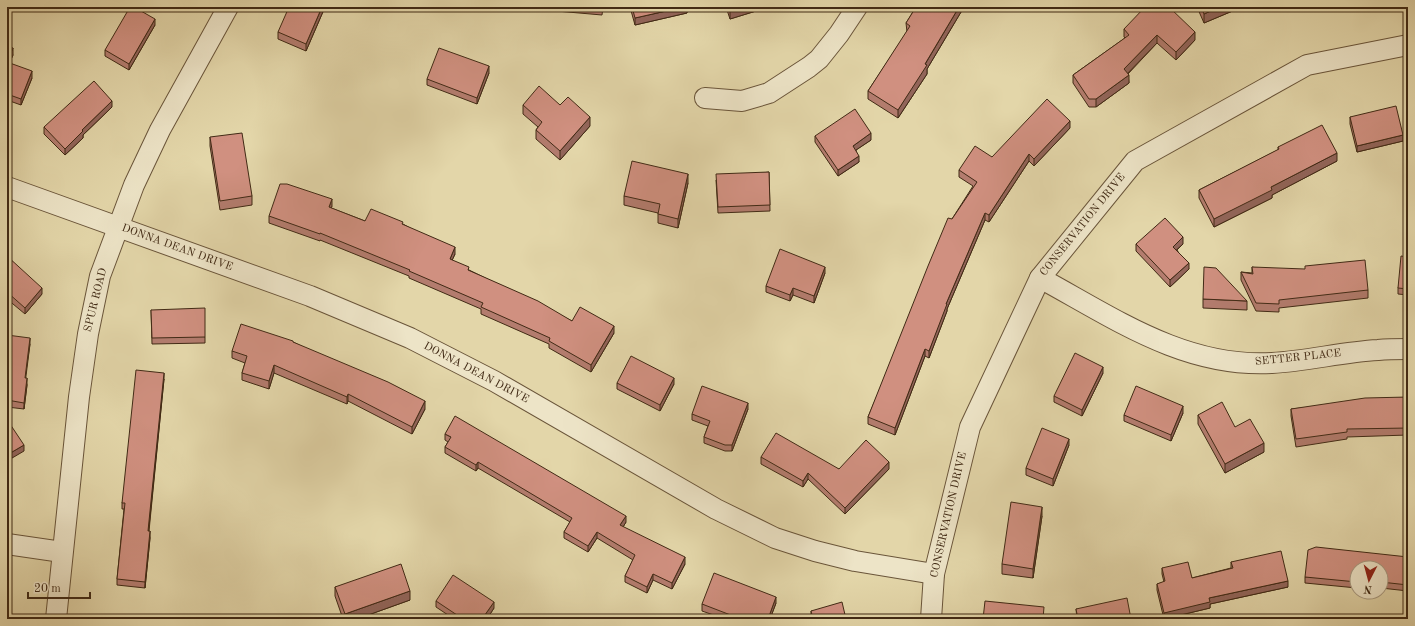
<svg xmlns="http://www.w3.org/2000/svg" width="1415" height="626" font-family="'Old Standard TT',serif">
  <rect width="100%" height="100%" fill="#e3d6a9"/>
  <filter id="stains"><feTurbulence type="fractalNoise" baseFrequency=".005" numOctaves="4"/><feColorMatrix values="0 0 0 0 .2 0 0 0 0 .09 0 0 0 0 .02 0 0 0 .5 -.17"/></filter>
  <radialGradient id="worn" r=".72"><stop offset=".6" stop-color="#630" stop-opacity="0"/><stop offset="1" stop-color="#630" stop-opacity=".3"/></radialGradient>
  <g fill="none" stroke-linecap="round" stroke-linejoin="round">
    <defs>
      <g id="street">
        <polyline points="705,98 742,101 769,93 809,67 819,59 839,34 857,7"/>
        <polyline points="7,187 310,296 410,338 494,381 716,509 775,538 815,551 855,561 934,574"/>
        <path d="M 1040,278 C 1114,318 1184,368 1272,363 C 1308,361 1342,352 1378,350 C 1388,349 1398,349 1408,349"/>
        <polyline points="7,544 62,552"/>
        <polyline points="56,619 79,397 88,334 100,276 134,185 160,130 228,7"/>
        <polyline points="931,619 934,574 970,427 1040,278 1135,161 1307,65 1408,45"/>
      </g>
    </defs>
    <use href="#street" stroke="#6a553a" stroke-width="22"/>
    <use href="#street" stroke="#ede4c7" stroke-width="20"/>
  </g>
  <g fill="#b37c6e" stroke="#412a15">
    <polygon points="325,7 306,51 278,39 278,32"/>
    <polygon points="545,7 603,7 602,15 545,10"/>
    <polygon points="630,7 687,7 687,13 635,25"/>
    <polygon points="726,7 769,7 730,19"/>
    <polygon points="916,7 964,7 927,69 927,74 898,118 868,99 868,91 907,32 906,23"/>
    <polygon points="1197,7 1242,7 1204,23"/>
    <polygon points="155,25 129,70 105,56 105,50"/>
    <polygon points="1124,29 1195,40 1176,60 1157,43 1128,74 1129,83 1096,107 1089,107 1073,83 1073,75 1125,38 1124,37"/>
    <polygon points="7,46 13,55 9,63 32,78 21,105 7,100"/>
    <polygon points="489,73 477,104 427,85 427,79"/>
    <polygon points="523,105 560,105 590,126 560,160 536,139 536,130 538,127 523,114"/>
    <polygon points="112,107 83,135 83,138 65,155 44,134 44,127"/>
    <polygon points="1350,117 1403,141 1357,152 1350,124"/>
    <polygon points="1070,128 1034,166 1029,161 989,222 985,220 947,309 947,311 929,358 925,356 895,435 868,424 868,417 952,219 973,186 959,177 959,170 992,157"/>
    <polygon points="815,136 871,140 856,150 859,162 838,176 815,142"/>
    <polygon points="210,137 252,196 252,205 220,210 210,146"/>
    <polygon points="1278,147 1337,161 1272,195 1272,198 1214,227 1199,198 1199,190 1278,150"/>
    <polygon points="769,172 770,211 718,213 716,180"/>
    <polygon points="688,183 678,228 658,223 658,213 624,205 624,196"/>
    <polygon points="332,206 331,208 365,221 403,224 455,254 452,260 469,270 572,321 614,333 591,372 549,348 549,344 481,314 481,309 409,278 409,276 320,240 320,241 269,223 269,216"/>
    <polygon points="1136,244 1183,244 1177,250 1189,269 1170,287 1136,251"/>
    <polygon points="7,256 42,294 25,314 7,299"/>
    <polygon points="1408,257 1408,295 1398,294 1398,288"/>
    <polygon points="1252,267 1368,290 1368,298 1279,308 1279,312 1256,311 1241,280 1241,272 1252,273"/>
    <polygon points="825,273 814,303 793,295 790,301 766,292 766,286"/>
    <polygon points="1203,299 1247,301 1247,310 1203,308"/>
    <polygon points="151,310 205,337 205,343 152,344"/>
    <polygon points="7,335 30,344 25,378 27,385 24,409 7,407"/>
    <polygon points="293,342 425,409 412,434 348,401 347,404 274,373 269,389 242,380 242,373 245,363 232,358 232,351"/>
    <polygon points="1103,373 1082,416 1054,402 1054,396"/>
    <polygon points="164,379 149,531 150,538 145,588 117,585 117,579 124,509 122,509 122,503"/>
    <polygon points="617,383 674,384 660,411 617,389"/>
    <polygon points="1408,397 1408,435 1347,437 1347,439 1296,447 1291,416 1291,409"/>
    <polygon points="748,409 732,451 725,451 704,443 704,437 708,426 692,420 692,414"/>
    <polygon points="1183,413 1171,441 1124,421 1124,415"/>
    <polygon points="1198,415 1235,427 1264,452 1225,473 1198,424"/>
    <polygon points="445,434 626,522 623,527 685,564 672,589 653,580 647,593 625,582 625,576 633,560 597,538 588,552 564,538 564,532 570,522 478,468 476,471 445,453 445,447 448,442 445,440"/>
    <polygon points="1069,445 1053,486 1026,475 1026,468"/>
    <polygon points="761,457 839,469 889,469 845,514 808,479 803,487 761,464"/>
    <polygon points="1042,516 1033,578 1002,574 1002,564"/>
    <polygon points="1408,557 1408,591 1381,588 1381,568 1357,568 1357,588 1305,583 1305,577"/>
    <polygon points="1231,562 1288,587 1210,604 1210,608 1164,619 1157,590 1157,584 1164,582 1162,574 1162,568 1192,578 1231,568"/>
    <polygon points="335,587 410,600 357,619 343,619 335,596"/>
    <polygon points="436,601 494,608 487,619 454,619 436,607"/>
    <polygon points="776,603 770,619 725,619 702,611 702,604"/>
    <polygon points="1076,609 1131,619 1077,619"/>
    <polygon points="811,611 846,619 811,619"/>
  </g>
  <g fill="#92655a" stroke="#412a15">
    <polygon points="322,7 325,7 306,51 306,44"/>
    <polygon points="684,7 687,7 687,13 635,25 635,18"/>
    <polygon points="740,7 769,7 730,19 730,10"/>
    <polygon points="959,7 964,7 927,69 927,74 898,118 898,110"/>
    <polygon points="1220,7 1242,7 1204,23 1204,14"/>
    <polygon points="155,19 155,25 129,70 129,64"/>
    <polygon points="1195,32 1195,40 1176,60 1176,52"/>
    <polygon points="1157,35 1157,43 1124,77 1124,69"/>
    <polygon points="13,48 13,55 7,69 7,62"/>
    <polygon points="489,66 489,73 477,104 477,98"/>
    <polygon points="32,71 32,78 21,105 21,99"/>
    <polygon points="1129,75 1129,83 1096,107 1096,99"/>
    <polygon points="112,101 112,107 83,135 83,138 65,155 65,149 82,130"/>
    <polygon points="590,117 590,126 560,160 560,151"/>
    <polygon points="1070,121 1070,128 1034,166 1034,159"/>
    <polygon points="871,133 871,140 853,152 853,146"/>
    <polygon points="1403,135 1403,141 1357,152 1357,146"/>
    <polygon points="1337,153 1337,161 1272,195 1272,198 1214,227 1214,219 1271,187"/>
    <polygon points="1029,154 1029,161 989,222 989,215"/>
    <polygon points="859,156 859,162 838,176 838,170"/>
    <polygon points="688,174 688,183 678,228 678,219"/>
    <polygon points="332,199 332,206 329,214 329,207"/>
    <polygon points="985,213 985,220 947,309 947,311 929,358 929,351 946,304"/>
    <polygon points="1183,237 1183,244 1173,253 1173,247"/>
    <polygon points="455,247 455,254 450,265 450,259"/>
    <polygon points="1189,263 1189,269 1170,287 1170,280"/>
    <polygon points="825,267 825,273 814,303 814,296"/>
    <polygon points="42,288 42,294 25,314 25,308"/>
    <polygon points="793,288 793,295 790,301 790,295"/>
    <polygon points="614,326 614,333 591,372 591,365"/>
    <polygon points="30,338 30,344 25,384 25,378"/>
    <polygon points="925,349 925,356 895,435 895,428"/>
    <polygon points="274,365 274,373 269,389 269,381"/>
    <polygon points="1103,367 1103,373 1082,416 1082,410"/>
    <polygon points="164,373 164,379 148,537 148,531"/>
    <polygon points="27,378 27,385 24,409 24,403"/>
    <polygon points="674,378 674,384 660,411 660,405"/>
    <polygon points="348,394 348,401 347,404 347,397"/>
    <polygon points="425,401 425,409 412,434 412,427"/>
    <polygon points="748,403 748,409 732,451 732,445"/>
    <polygon points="1183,406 1183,413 1171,441 1171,435"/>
    <polygon points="1069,439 1069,445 1053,486 1053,479"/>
    <polygon points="1264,443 1264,452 1225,473 1225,464"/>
    <polygon points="24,445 24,451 7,461 7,455"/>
    <polygon points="478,462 478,468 476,471 476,465"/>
    <polygon points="889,462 889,469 845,514 845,508"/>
    <polygon points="808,473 808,479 803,487 803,481"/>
    <polygon points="1042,507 1042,516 1033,578 1033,569"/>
    <polygon points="626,516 626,522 620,532 620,525"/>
    <polygon points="150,531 150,538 145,588 145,582"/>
    <polygon points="597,532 597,538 588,552 588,546"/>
    <polygon points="685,557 685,564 672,589 672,583"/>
    <polygon points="653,574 653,580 647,593 647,587"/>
    <polygon points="1288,581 1288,587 1210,604 1210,608 1164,619 1164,613 1209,598"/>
    <polygon points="410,591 410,600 357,619 345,619 345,614"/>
    <polygon points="776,597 776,603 770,619 768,619"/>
    <polygon points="494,602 494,608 487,619 482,619"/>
  </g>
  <g fill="#d09080" stroke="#412a15">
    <polygon points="130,7 134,7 155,19 129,64 105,50"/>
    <polygon points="289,7 322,7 306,44 278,32"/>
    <polygon points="581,7 602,7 602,9"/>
    <polygon points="632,7 684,7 635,18"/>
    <polygon points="729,7 740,7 730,10"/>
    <polygon points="916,7 959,7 925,64 927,65 898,110 868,91 910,26 906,23"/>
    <polygon points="1145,7 1169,7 1195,32 1176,52 1157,35 1124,69 1129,75 1096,99 1089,99 1073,75 1129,35 1124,29"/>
    <polygon points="1201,7 1220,7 1204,14"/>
    <polygon points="7,46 13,48 7,62 32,71 21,99 7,94"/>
    <polygon points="439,48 489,66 477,98 427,79"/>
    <polygon points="94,81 112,101 82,130 83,131 65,149 44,127"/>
    <polygon points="539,86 560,105 568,97 590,117 560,151 536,130 542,122 523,105"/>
    <polygon points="1047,99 1070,121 1034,159 1029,154 989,215 985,213 946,304 947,304 929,351 925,349 895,428 868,417 928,266 948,218 952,219 977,182 959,170 975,146 992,157"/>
    <polygon points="1396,106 1403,135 1357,146 1350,117"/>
    <polygon points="855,109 871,133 853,146 859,156 838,170 815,136"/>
    <polygon points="1322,125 1337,153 1271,187 1272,190 1214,219 1199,190 1279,149 1278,147"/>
    <polygon points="242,133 252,196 220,201 210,137"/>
    <polygon points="632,161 688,174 678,219 658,214 660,204 624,196"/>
    <polygon points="769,172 770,205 718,207 716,174"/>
    <polygon points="280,184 287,184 332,199 329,207 365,221 371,209 403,222 402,224 455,247 450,259 469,267 468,270 538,301 572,321 580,307 614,326 591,365 549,341 550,338 481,307 483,303 409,271 410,270 320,233 320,234 269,216"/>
    <polygon points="1165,218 1183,237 1173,247 1189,263 1170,280 1136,244"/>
    <polygon points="780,249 825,267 814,296 793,288 790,295 766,286"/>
    <polygon points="7,256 42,288 25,308 7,292"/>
    <polygon points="1401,256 1408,257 1408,289 1398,288"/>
    <polygon points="1365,260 1368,290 1279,300 1279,304 1256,303 1241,272 1253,274 1252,267 1305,269 1305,266"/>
    <polygon points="1204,267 1216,268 1247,301 1203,299"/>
    <polygon points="205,308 205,337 152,338 151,310"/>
    <polygon points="241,324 293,341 293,342 388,382 425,401 412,427 348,394 347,397 274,365 269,381 242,373 247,356 232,351"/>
    <polygon points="7,335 30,338 25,378 27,378 24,403 7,400"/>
    <polygon points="1075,353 1103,367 1082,410 1054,396"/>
    <polygon points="631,356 674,378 660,405 617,383"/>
    <polygon points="136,370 164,373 148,531 150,531 145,582 117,579 125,503 122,503"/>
    <polygon points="702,386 748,403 732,445 725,445 704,437 710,421 692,414"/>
    <polygon points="1136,386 1183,406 1171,435 1124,415"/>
    <polygon points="1408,397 1408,428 1347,429 1347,432 1296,439 1291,409 1365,398"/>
    <polygon points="1222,402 1235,427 1250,419 1264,443 1225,464 1198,415"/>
    <polygon points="455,416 626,516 620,525 685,557 672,583 653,574 647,587 625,576 635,555 597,532 588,546 564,532 572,518 478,462 476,465 445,447 451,437 445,434"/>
    <polygon points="8,421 24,445 7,455 7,422"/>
    <polygon points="1042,428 1069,439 1053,479 1026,468"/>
    <polygon points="776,433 839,469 866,440 889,462 845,508 808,473 803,481 761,457"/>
    <polygon points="1011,502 1042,507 1033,569 1002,564"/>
    <polygon points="1316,547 1408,557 1408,585 1381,582 1381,568 1357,568 1357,582 1305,577 1308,550"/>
    <polygon points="1281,551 1288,581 1209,598 1210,602 1164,613 1157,584 1165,581 1162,568 1188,562 1192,578 1233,568 1231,562"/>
    <polygon points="401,564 410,591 345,614 335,587"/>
    <polygon points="714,573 776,597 768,619 741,619 702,604"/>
    <polygon points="453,575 494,602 482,619 463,619 436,601"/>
    <polygon points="1127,598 1131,619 1078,619 1076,609"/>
    <polygon points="985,601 1044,607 1043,619 983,619"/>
    <polygon points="842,602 846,619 813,619 811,611"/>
  </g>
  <g text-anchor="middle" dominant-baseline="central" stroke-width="3.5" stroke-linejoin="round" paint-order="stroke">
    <g font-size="11" fill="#412a15" stroke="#ede4c7">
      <text transform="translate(1083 225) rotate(-51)">CONSERVATION DRIVE</text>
      <text transform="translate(177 248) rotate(20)">DONNA DEAN DRIVE</text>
      <text transform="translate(96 300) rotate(-76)">SPUR ROAD</text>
      <text transform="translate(1298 358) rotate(-6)">SETTER PLACE</text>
      <text transform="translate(476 373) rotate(28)">DONNA DEAN DRIVE</text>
      <text transform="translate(949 515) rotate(-77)">CONSERVATION DRIVE</text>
    </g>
  </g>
  <rect width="1415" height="626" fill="none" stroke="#e3d6a9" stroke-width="24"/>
  <rect x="8" y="8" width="1399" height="610" fill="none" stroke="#412a15" stroke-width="2"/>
  <rect x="12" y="12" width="1391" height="602" fill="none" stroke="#412a15"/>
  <g transform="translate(1369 580) rotate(186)"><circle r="19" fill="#ede4c7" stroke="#a89a80"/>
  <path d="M0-3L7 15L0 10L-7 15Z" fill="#8f2418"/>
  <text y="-6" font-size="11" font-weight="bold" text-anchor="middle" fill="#412a15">N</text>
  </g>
  <path d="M28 592v6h62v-6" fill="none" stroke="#412a15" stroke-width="2"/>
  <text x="34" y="592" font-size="12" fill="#412a15" stroke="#ede4c7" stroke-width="3" paint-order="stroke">20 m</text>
  <rect width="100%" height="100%" filter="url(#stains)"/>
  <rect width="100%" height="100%" fill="url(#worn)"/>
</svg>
